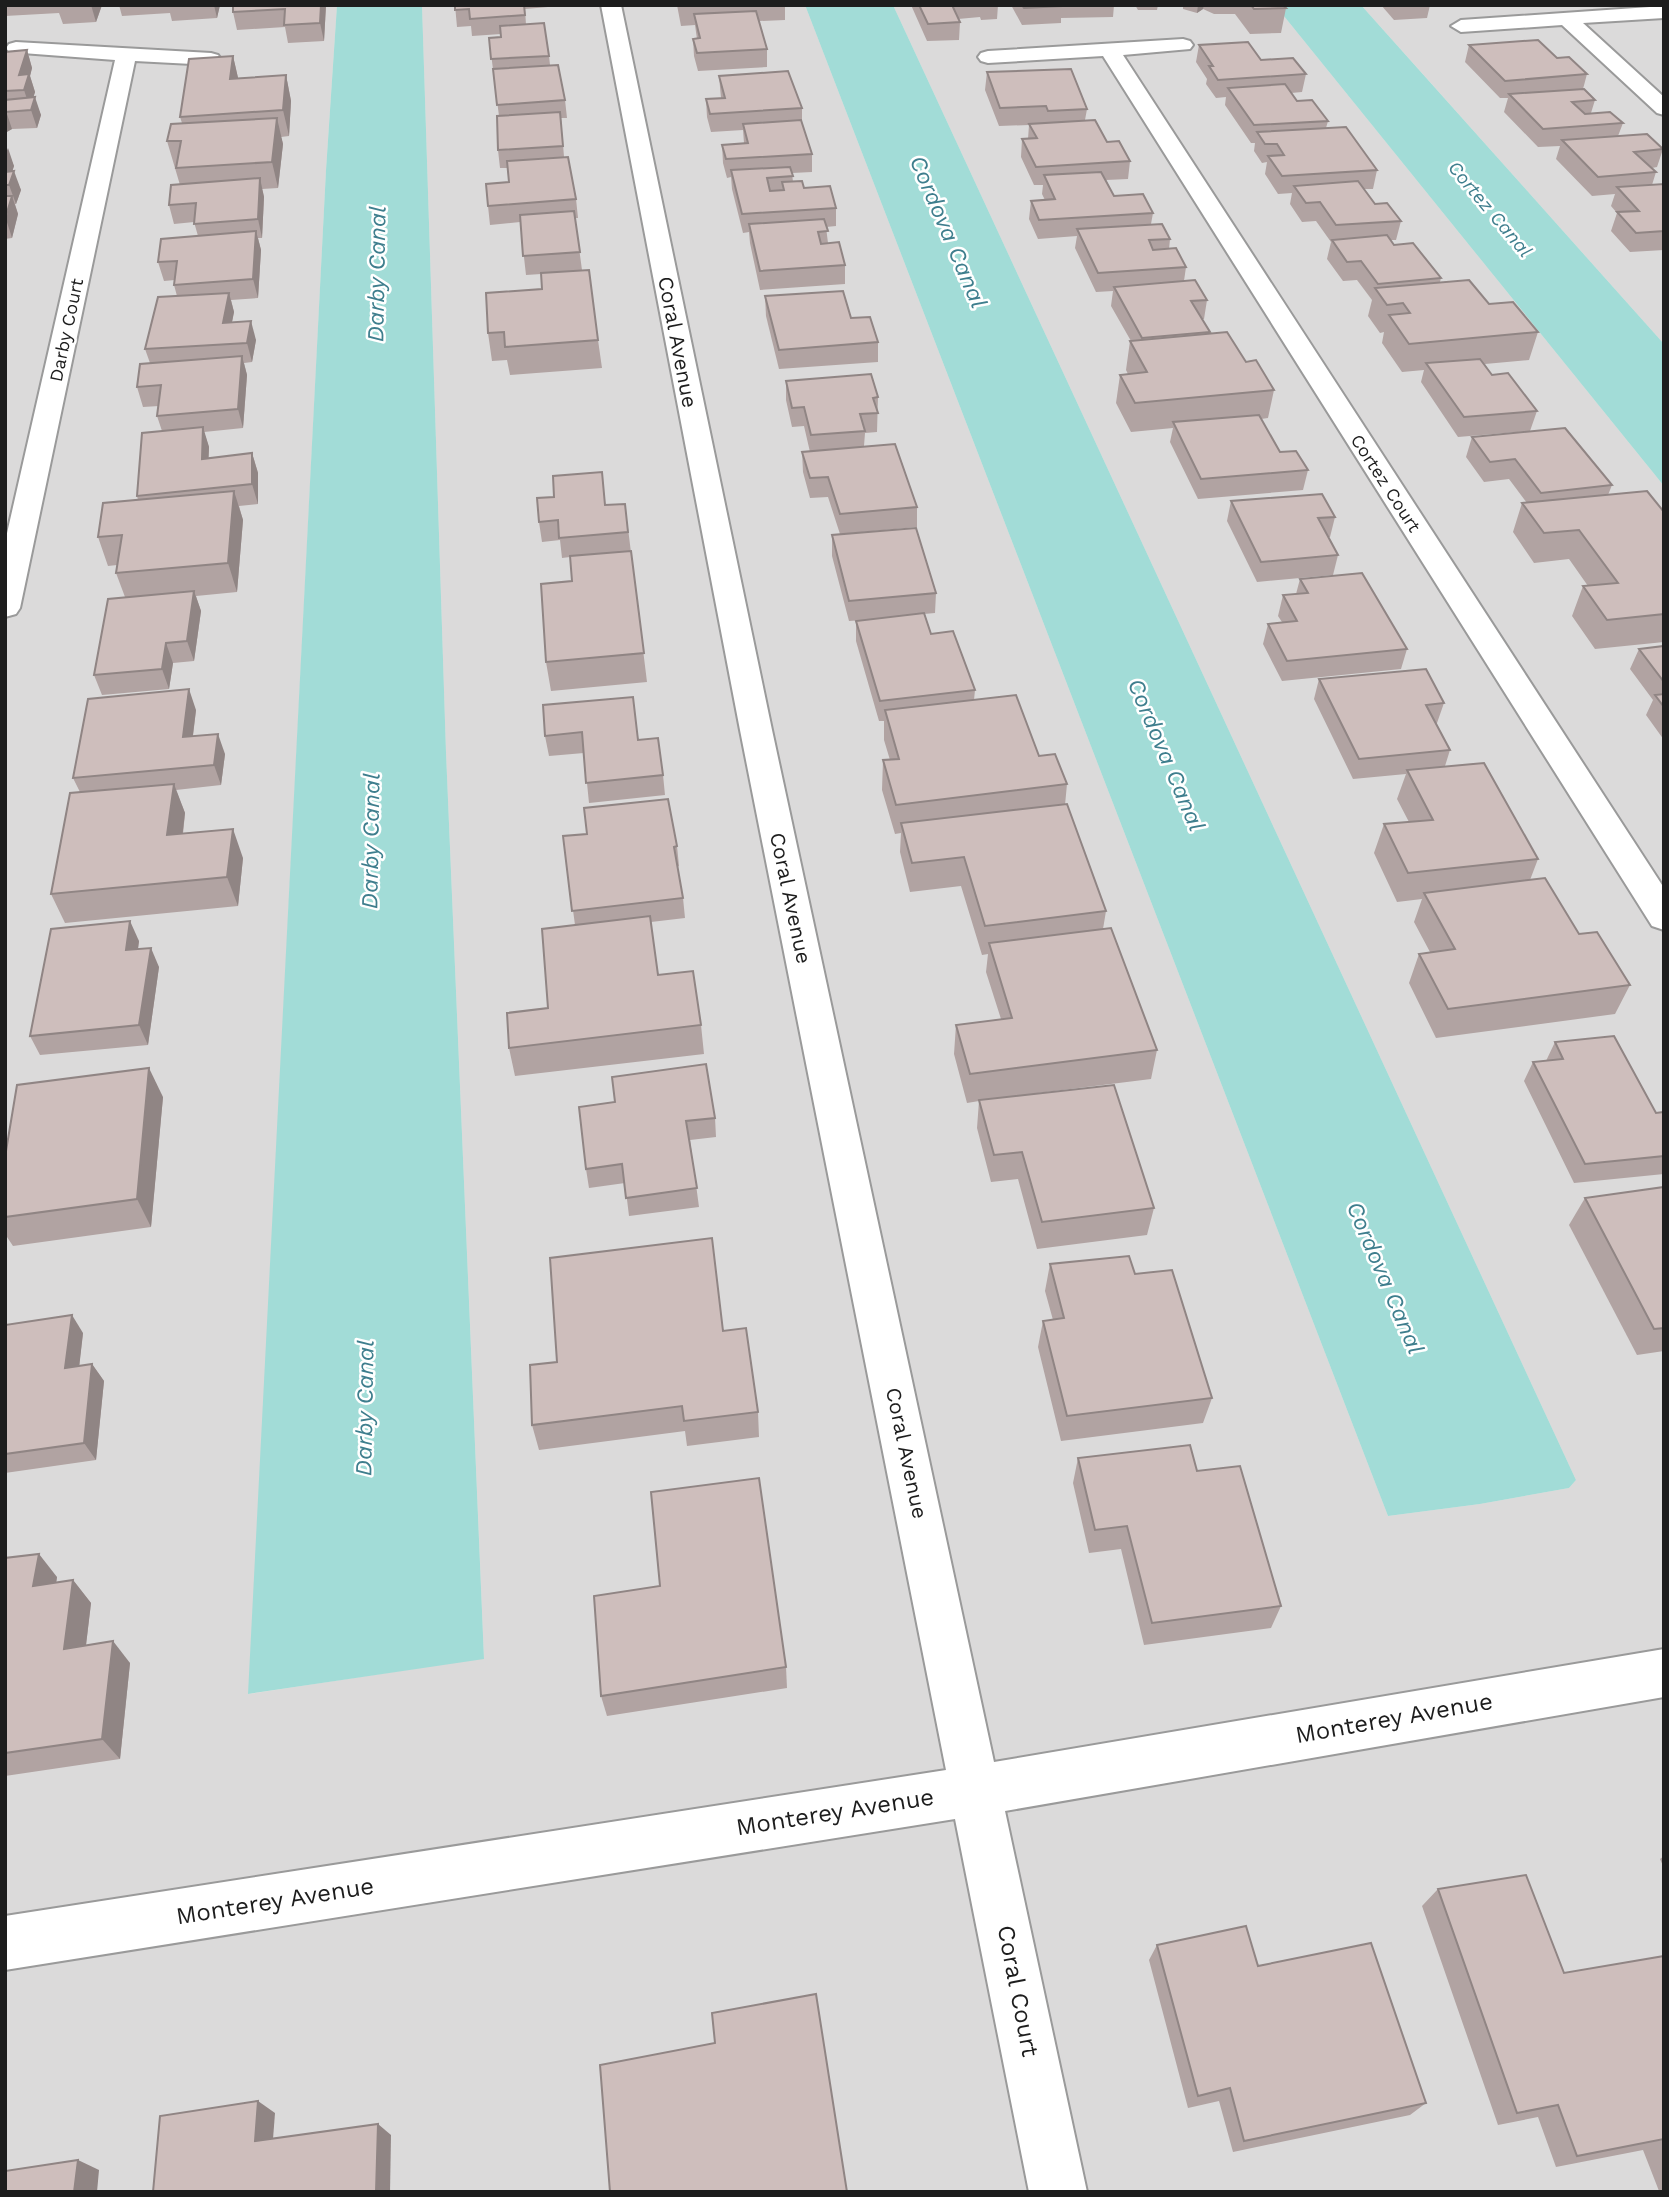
<svg xmlns="http://www.w3.org/2000/svg" width="1669" height="2197" font-family="'Work Sans',sans-serif">
  <rect width="100%" height="100%" fill="#eee6e2"/>
  <g fill="#dbdada">
    <polygon points="5,5 337,5 326,170 249,1694 484,1658 446,752 422,5 805,5 1388,1516 1480,1504 1569,1488 1576,1480 893,5 1275,5 1664,486 1664,2192 5,2192"/>
    <polygon points="1361,5 1664,5 1664,344 1422,73"/>
  </g>
  <g fill="#a2dcd7">
    <polygon points="337,5 422,5 446,752 484,1659 248,1694 326,170"/>
    <polygon points="805,5 893,5 1576,1480 1569,1488 1480,1504 1388,1516"/>
    <polygon points="1275,5 1361,5 1664,344 1664,486"/>
  </g>
  <g fill="none" stroke-linecap="round" stroke-linejoin="round">
    <defs>
      <g id="minor">
        <polygon points="601,5 621,5 772,730 994,1762 1664,1649 1664,1697 1005,1811 1087,2192 1029,2192 955,1819 5,1970 5,1916 946,1770 740,730"/>
        <polygon points="1664,6 1664,18 1583,23 1664,97 1664,115 1657,113 1562,25 1461,32 1451,26 1461,20"/>
        <polygon points="1183,39 1190,41 1193,45 1190,49 1123,55 1664,888 1664,930 1652,926 1103,56 988,63 981,61 978,57 981,53 988,51"/>
        <polygon points="16,42 211,53 218,55 221,59 218,63 211,65 135,61 20,608 16,614 5,617 5,542 115,60 9,52 6,48 9,44"/>
      </g>
    </defs>
    <use href="#minor" stroke="#9a9a9a" stroke-width="4"/>
    <use href="#minor" fill="#fff" fill-rule="evenodd"/>
  </g>
  <g fill="#b1a3a2">
    <polygon points="5,5 102,5 96,22 63,24 59,13 5,16"/>
    <polygon points="119,5 220,5 217,18 172,21 170,13 122,16"/>
    <polygon points="326,5 324,41 288,43 285,27 237,30 233,12"/>
    <polygon points="455,5 548,5 548,7 525,9 526,25 549,56 550,65 565,100 567,118 561,118 564,157 576,199 578,218 575,218 582,270 598,340 602,368 510,375 507,360 492,361 488,333 542,289 541,274 526,275 520,222 490,225 488,206 509,182 507,168 500,168 498,150 499,116 489,38 501,37 501,34 472,36 471,26 457,27"/>
    <polygon points="677,5 785,5 785,20 759,21 767,49 767,67 698,71 694,56 693,39 697,39 695,25 681,26"/>
    <polygon points="911,5 998,5 997,19 981,20 980,17 958,19 960,22 959,40 927,41"/>
    <polygon points="1011,5 1114,5 1113,17 1061,18 1061,23 1022,25"/>
    <polygon points="1135,5 1158,5 1157,10 1138,10"/>
    <polygon points="1183,5 1283,5 1286,8 1281,33 1250,34 1235,14 1214,14 1203,9 1197,13 1183,9"/>
    <polygon points="1381,5 1430,5 1427,18 1394,20"/>
    <polygon points="1199,45 1261,60 1306,74 1302,92 1291,93 1297,101 1328,121 1326,128 1377,170 1373,189 1364,189 1375,204 1401,221 1396,240 1390,240 1394,245 1441,278 1440,282 1489,304 1538,332 1529,360 1485,364 1492,375 1537,411 1530,431 1458,437 1421,382 1424,370 1402,372 1382,343 1384,332 1380,333 1368,316 1372,300 1357,280 1343,281 1327,259 1331,242 1316,221 1302,222 1290,204 1292,193 1278,194 1265,174 1267,162 1262,163 1254,151 1255,143 1251,143 1225,105 1226,97 1216,98 1206,84 1207,79 1196,62"/>
    <polygon points="1469,45 1557,58 1587,74 1583,89 1595,100 1591,113 1623,123 1618,136 1663,149 1657,167 1652,168 1656,172 1652,185 1664,184 1664,250 1630,252 1611,231 1617,213 1611,206 1615,194 1592,196 1556,159 1560,146 1538,147 1504,112 1508,98 1500,98 1465,62"/>
    <polygon points="27,50 32,68 30,76 35,92 33,98 41,115 37,128 12,129 5,133 5,52"/>
    <polygon points="233,56 238,78 286,75 291,101 289,136 281,137 283,144 278,188 262,189 264,197 262,238 258,238 261,250 258,298 231,300 234,312 232,322 256,340 252,362 244,363 247,375 243,428 204,432 209,447 208,458 252,453 258,473 258,504 239,506 243,520 237,592 196,596 201,611 194,661 173,663 169,689 102,695 94,675 125,597 116,573 117,565 108,566 98,537 138,500 137,496 162,431 157,416 159,406 143,407 137,387 150,363 145,349 177,296 174,285 175,280 164,281 158,262 198,236 194,222 174,224 169,205 180,185 167,141 182,123 180,117"/>
    <polygon points="987,72 1087,109 1085,120 1107,142 1130,161 1128,179 1106,180 1114,196 1153,213 1151,224 1170,239 1169,249 1186,267 1184,281 1207,300 1204,319 1202,319 1210,332 1210,334 1246,362 1274,390 1268,418 1261,419 1280,452 1308,470 1303,490 1198,499 1170,442 1173,428 1131,432 1116,403 1120,375 1128,374 1126,370 1130,341 1131,341 1111,306 1113,291 1096,292 1075,248 1077,236 1038,239 1029,219 1031,201 1045,200 1042,194 1043,185 1034,185 1021,157 1022,139 1028,139 1029,125 999,126 985,90"/>
    <polygon points="719,76 802,108 802,123 812,154 812,172 792,173 793,182 836,208 836,226 826,227 828,243 845,265 845,284 760,290 750,243 749,232 743,233 732,189 731,177 727,178 723,163 722,145 744,143 743,130 711,132 707,117 706,99 721,98"/>
    <polygon points="5,148 14,166 12,171 21,190 16,204 15,204 18,214 12,238 5,239"/>
    <polygon points="765,296 851,318 878,342 878,362 779,369 766,316"/>
    <polygon points="786,381 878,397 877,432 865,433 864,446 917,507 917,527 840,534 828,497 810,498 803,472 802,452 810,452 804,426 792,427 786,400"/>
    <polygon points="1472,437 1612,485 1608,495 1664,512 1664,642 1595,649 1572,616 1583,586 1588,586 1569,559 1534,563 1513,532 1522,503 1527,503 1509,479 1484,482 1466,457"/>
    <polygon points="1231,501 1335,517 1330,537 1328,537 1338,555 1333,575 1257,582 1227,521"/>
    <polygon points="625,504 647,682 551,691 546,662 572,581 570,557 562,558 560,540 542,542 539,522 605,505"/>
    <polygon points="832,535 936,593 935,613 924,614 931,634 975,690 974,700 1039,756 1067,784 1065,805 1106,911 1103,929 1157,1050 1151,1079 1038,1093 1154,1208 1147,1235 1037,1249 1018,1179 991,1182 977,1128 979,1101 967,1103 954,1054 956,1025 1001,1019 986,972 988,954 982,955 961,886 910,892 900,852 901,833 895,834 882,790 883,760 890,760 884,740 884,721 879,721 856,641 856,621 863,620 849,621 832,556"/>
    <polygon points="1300,579 1407,649 1401,669 1282,681 1263,644 1268,624 1282,622 1278,616 1283,595 1296,594"/>
    <polygon points="1664,646 1664,740 1646,715 1653,700 1630,669 1639,649"/>
    <polygon points="1319,679 1444,703 1437,723 1436,724 1450,750 1445,766 1538,859 1530,880 1579,934 1630,985 1615,1014 1436,1038 1409,983 1419,954 1430,952 1414,922 1422,899 1397,902 1374,853 1384,824 1409,822 1397,799 1406,774 1353,779 1314,699"/>
    <polygon points="543,705 638,740 663,775 665,795 589,803 584,753 549,756 545,736"/>
    <polygon points="196,710 193,736 225,754 221,785 176,790 185,813 183,834 243,858 238,906 65,923 51,894 80,792 73,778"/>
    <polygon points="563,836 677,846 679,866 677,867 683,898 685,918 651,922 658,975 701,1025 704,1054 515,1076 509,1048 548,1008 575,925"/>
    <polygon points="139,941 138,949 159,967 148,1045 40,1055 30,1036"/>
    <polygon points="1555,1042 1656,1113 1664,1112 1664,1174 1574,1183 1524,1081 1533,1062 1546,1061"/>
    <polygon points="163,1097 151,1227 13,1246 5,1234 5,1157"/>
    <polygon points="579,1107 715,1118 716,1137 690,1140 699,1207 629,1216 625,1183 589,1188 586,1169"/>
    <polygon points="1664,1187 1664,1351 1637,1355 1569,1225 1585,1198"/>
    <polygon points="1050,1264 1135,1274 1212,1398 1203,1423 1061,1441 1038,1347 1043,1321 1053,1320 1045,1291"/>
    <polygon points="5,1325 83,1333 79,1366 92,1364 104,1381 96,1460 5,1473"/>
    <polygon points="723,1331 758,1412 759,1437 687,1446 685,1431 539,1450 532,1425 557,1362"/>
    <polygon points="1078,1458 1281,1606 1271,1628 1144,1645 1121,1549 1089,1553 1073,1483"/>
    <polygon points="5,1558 57,1577 56,1583 73,1580 91,1603 86,1645 130,1663 120,1759 5,1776"/>
    <polygon points="786,1667 787,1688 607,1716 601,1696"/>
    <polygon points="1664,1856 1664,1868 1660,1859"/>
    <polygon points="1438,1889 1564,1973 1664,1956 1664,2190 1659,2191 1643,2150 1556,2167 1538,2117 1498,2125 1422,1906"/>
    <polygon points="1157,1945 1258,1966 1426,2103 1410,2115 1233,2152 1219,2101 1188,2108 1149,1960"/>
  </g>
  <g fill="#908584">
    <polygon points="91,5 102,5 96,22"/>
    <polygon points="214,5 220,5 217,18"/>
    <polygon points="321,5 326,5 324,41 320,23"/>
    <polygon points="1198,5 1204,5 1203,9 1197,13"/>
    <polygon points="27,50 32,68 30,76 35,92 30,108 19,75"/>
    <polygon points="233,56 239,82 230,79"/>
    <polygon points="286,75 291,101 289,136 283,110"/>
    <polygon points="35,97 41,115 37,128 31,110"/>
    <polygon points="6,111 12,129 5,133 5,112"/>
    <polygon points="277,118 283,144 278,188 272,162"/>
    <polygon points="8,148 14,166 8,185 5,185 5,155"/>
    <polygon points="14,171 21,190 16,204 9,185"/>
    <polygon points="260,178 264,197 262,238 258,219"/>
    <polygon points="12,196 18,214 12,238 6,219"/>
    <polygon points="256,231 261,250 258,298 253,279"/>
    <polygon points="229,293 234,312 228,342 223,323"/>
    <polygon points="251,321 256,340 252,362 247,343"/>
    <polygon points="242,356 247,375 243,428 238,409"/>
    <polygon points="203,427 209,447 208,478 202,459"/>
    <polygon points="252,453 258,473 258,504 252,484"/>
    <polygon points="234,491 243,520 237,592 228,563"/>
    <polygon points="194,591 201,611 194,661 187,641"/>
    <polygon points="166,643 173,663 169,689 162,669"/>
    <polygon points="189,689 196,710 190,758 183,737"/>
    <polygon points="218,734 225,754 221,785 214,765"/>
    <polygon points="174,784 185,813 179,864 167,835"/>
    <polygon points="233,829 243,858 238,906 227,877"/>
    <polygon points="130,921 139,941 135,970 126,950"/>
    <polygon points="151,948 159,967 148,1045 139,1025"/>
    <polygon points="149,1068 163,1097 151,1227 137,1199"/>
    <polygon points="72,1315 83,1333 77,1386 65,1368"/>
    <polygon points="92,1364 104,1381 96,1460 84,1443"/>
    <polygon points="39,1554 57,1577 52,1609 33,1586"/>
    <polygon points="73,1580 91,1603 83,1670 64,1649"/>
    <polygon points="113,1641 130,1663 120,1759 102,1739"/>
    <polygon points="258,2101 275,2113 272,2152 255,2141"/>
    <polygon points="378,2124 391,2135 390,2192 376,2192"/>
    <polygon points="78,2160 99,2170 97,2192 74,2192"/>
  </g>
  <g fill="#cebebc" stroke="#908584" stroke-width="2">
    <polygon points="233,5 321,5 320,23 284,25 285,9 233,12"/>
    <polygon points="455,5 524,5 525,15 470,19 469,9 455,10"/>
    <polygon points="919,5 952,5 960,22 928,24"/>
    <polygon points="1022,5 1062,5 1062,6 1024,8"/>
    <polygon points="1251,5 1283,5 1286,8 1254,9"/>
    <polygon points="756,11 767,49 697,53 693,39 700,38 694,14"/>
    <polygon points="544,23 549,56 491,59 489,38 501,37 500,26"/>
    <polygon points="1538,40 1557,58 1569,57 1587,74 1505,81 1469,45"/>
    <polygon points="1248,42 1261,60 1293,58 1306,74 1218,80 1209,66 1213,66 1199,45"/>
    <polygon points="27,50 19,75 29,74 24,90 5,91 5,52"/>
    <polygon points="233,56 230,79 286,75 283,110 180,117 189,59"/>
    <polygon points="558,65 565,100 497,105 493,69"/>
    <polygon points="1071,69 1087,109 1048,111 1046,106 1000,108 987,72"/>
    <polygon points="788,71 802,108 710,114 706,99 725,98 719,76"/>
    <polygon points="1285,84 1297,101 1312,100 1328,121 1254,125 1228,88"/>
    <polygon points="1584,89 1595,100 1572,102 1585,114 1610,112 1623,123 1543,129 1509,94"/>
    <polygon points="35,97 31,110 5,112 5,100"/>
    <polygon points="560,112 563,146 498,150 497,116"/>
    <polygon points="277,118 272,162 176,168 181,141 167,141 171,124"/>
    <polygon points="801,120 812,154 726,159 722,145 748,143 743,124"/>
    <polygon points="1095,120 1107,142 1119,141 1130,161 1036,167 1022,139 1037,138 1029,124"/>
    <polygon points="1346,127 1377,170 1282,176 1268,156 1284,155 1277,144 1265,144 1257,132"/>
    <polygon points="1647,134 1663,149 1634,152 1656,172 1598,177 1562,140"/>
    <polygon points="568,157 576,199 488,206 486,184 509,182 507,161"/>
    <polygon points="790,167 793,176 767,178 770,191 784,190 782,182 802,181 804,188 830,186 836,208 742,214 731,170"/>
    <polygon points="14,171 9,185 5,185 5,172"/>
    <polygon points="1101,172 1114,196 1143,194 1153,213 1039,220 1031,201 1055,199 1044,175"/>
    <polygon points="260,178 258,219 194,224 196,203 169,205 171,185"/>
    <polygon points="1358,181 1375,204 1387,203 1401,221 1336,225 1320,202 1306,203 1294,186"/>
    <polygon points="1664,184 1664,231 1636,233 1617,212 1639,211 1617,187"/>
    <polygon points="5,196 12,196 5,219"/>
    <polygon points="574,211 580,252 523,256 520,215"/>
    <polygon points="824,219 828,231 818,232 821,244 839,242 845,265 760,271 749,224"/>
    <polygon points="1162,224 1170,239 1149,240 1153,250 1176,248 1186,267 1098,273 1077,229"/>
    <polygon points="256,231 253,279 174,285 177,261 158,262 161,239"/>
    <polygon points="1387,235 1394,245 1413,243 1441,278 1378,284 1361,261 1347,262 1332,240"/>
    <polygon points="589,270 598,340 505,347 504,332 488,333 486,293 542,289 541,273"/>
    <polygon points="1195,280 1207,300 1191,301 1210,332 1142,338 1114,287"/>
    <polygon points="1469,280 1489,304 1513,302 1538,332 1409,344 1389,315 1410,313 1403,303 1387,305 1375,288"/>
    <polygon points="843,291 851,318 870,317 878,342 779,350 765,296"/>
    <polygon points="229,293 223,323 251,321 247,343 145,349 158,297"/>
    <polygon points="1227,332 1246,362 1256,360 1274,390 1135,403 1120,375 1147,372 1130,341"/>
    <polygon points="242,356 238,409 157,416 161,385 137,387 140,364"/>
    <polygon points="1480,359 1492,375 1508,373 1537,411 1464,417 1426,363"/>
    <polygon points="871,374 878,397 873,398 878,413 860,414 865,431 811,435 804,407 792,408 786,381"/>
    <polygon points="1259,415 1280,452 1296,451 1308,470 1201,479 1173,422"/>
    <polygon points="203,427 202,459 252,453 252,484 137,496 142,433"/>
    <polygon points="1565,428 1612,485 1541,493 1515,459 1490,462 1472,437"/>
    <polygon points="895,444 917,507 840,514 828,477 810,478 802,452"/>
    <polygon points="602,472 605,505 625,504 628,532 559,538 558,520 539,522 537,498 554,497 553,476"/>
    <polygon points="234,491 228,563 116,573 122,535 98,537 103,503"/>
    <polygon points="1647,491 1664,512 1664,614 1607,620 1583,586 1618,583 1579,530 1544,533 1522,503"/>
    <polygon points="1322,494 1335,517 1318,518 1338,555 1261,562 1231,501"/>
    <polygon points="916,528 936,593 849,601 832,535"/>
    <polygon points="631,551 644,653 546,662 541,584 572,581 570,556"/>
    <polygon points="1362,573 1407,649 1287,661 1268,624 1297,621 1283,595 1308,593 1300,579"/>
    <polygon points="194,591 187,641 166,643 162,669 94,675 108,599"/>
    <polygon points="924,613 931,634 953,631 975,690 880,701 856,621"/>
    <polygon points="1664,646 1664,682 1639,649"/>
    <polygon points="1426,669 1444,703 1426,705 1450,750 1359,759 1319,679"/>
    <polygon points="189,689 183,737 218,734 214,765 73,778 88,699"/>
    <polygon points="1664,694 1664,707 1655,695"/>
    <polygon points="1016,695 1039,756 1055,754 1067,784 896,805 883,760 899,759 885,710"/>
    <polygon points="633,697 638,740 658,738 663,775 586,783 582,732 545,736 543,705"/>
    <polygon points="1484,763 1538,859 1408,873 1384,824 1433,820 1407,770"/>
    <polygon points="174,784 167,835 233,829 227,877 51,894 70,793"/>
    <polygon points="668,799 677,846 674,847 683,898 572,911 563,836 587,834 584,808"/>
    <polygon points="1067,804 1106,911 985,926 964,857 912,863 901,823"/>
    <polygon points="1545,878 1579,934 1597,932 1630,985 1448,1009 1419,954 1455,949 1424,893"/>
    <polygon points="650,916 658,975 693,971 701,1025 509,1048 507,1013 548,1008 542,929"/>
    <polygon points="130,921 126,950 151,948 139,1025 30,1036 51,929"/>
    <polygon points="1111,928 1157,1050 970,1074 956,1025 1012,1018 989,943"/>
    <polygon points="1614,1036 1656,1113 1664,1112 1664,1156 1585,1164 1533,1062 1563,1059 1555,1042"/>
    <polygon points="706,1064 715,1118 686,1121 697,1188 626,1198 622,1164 586,1169 579,1107 615,1102 612,1077"/>
    <polygon points="149,1068 137,1199 5,1217 5,1157 17,1085"/>
    <polygon points="1114,1085 1154,1208 1042,1222 1022,1152 994,1155 979,1100"/>
    <polygon points="1664,1187 1664,1328 1654,1329 1585,1198"/>
    <polygon points="712,1238 723,1331 746,1328 758,1412 684,1421 682,1406 532,1425 530,1365 557,1362 550,1258"/>
    <polygon points="1129,1256 1135,1274 1172,1270 1212,1398 1067,1416 1043,1321 1064,1318 1050,1264"/>
    <polygon points="72,1315 65,1368 92,1364 84,1443 5,1454 5,1325"/>
    <polygon points="1190,1445 1197,1471 1240,1466 1281,1606 1152,1623 1127,1526 1095,1530 1078,1458"/>
    <polygon points="759,1478 786,1667 601,1696 594,1596 660,1586 651,1492"/>
    <polygon points="39,1554 33,1586 73,1580 64,1649 113,1641 102,1739 5,1753 5,1558"/>
    <polygon points="1526,1875 1564,1973 1664,1956 1664,2139 1577,2156 1558,2105 1517,2113 1438,1889"/>
    <polygon points="1246,1926 1258,1966 1371,1943 1426,2103 1244,2141 1230,2088 1198,2096 1157,1945"/>
    <polygon points="816,1994 847,2192 610,2192 600,2065 715,2043 712,2013"/>
    <polygon points="258,2101 255,2141 378,2124 376,2192 153,2192 160,2116"/>
    <polygon points="78,2160 74,2192 5,2192 5,2171"/>
  </g>
  <g text-anchor="middle" dominant-baseline="central" stroke-width="5" stroke-linejoin="round" paint-order="stroke">
    <g font-size="18" fill="#1d1d1d" stroke="#fff">
      <text transform="translate(66 330) rotate(-78)">Darby Court</text>
      <text transform="translate(1386 483) rotate(57)">Cortez Court</text>
    </g>
    <g font-size="19" font-style="italic" fill="#3e7e8d" stroke="#fff">
      <text transform="translate(1490 209) rotate(50)">Cortez Canal</text>
    </g>
    <g font-size="21" fill="#1d1d1d" stroke="#fff">
      <text transform="translate(678 342) rotate(79)">Coral Avenue</text>
      <text transform="translate(791 898) rotate(78)">Coral Avenue</text>
      <text transform="translate(907 1453) rotate(78)">Coral Avenue</text>
    </g>
    <g font-size="23" font-style="italic" fill="#3e7e8d" stroke="#fff">
      <text transform="translate(948 232) rotate(67)">Cordova Canal</text>
      <text transform="translate(377 274) rotate(-89)">Darby Canal</text>
      <text transform="translate(1166 755) rotate(67)">Cordova Canal</text>
      <text transform="translate(371 841) rotate(-89)">Darby Canal</text>
      <text transform="translate(1385 1278) rotate(67)">Cordova Canal</text>
      <text transform="translate(365 1408) rotate(-89)">Darby Canal</text>
    </g>
    <g font-size="24" fill="#1d1d1d" stroke="#fff">
      <text transform="translate(1394 1718) rotate(-10)">Monterey Avenue</text>
      <text transform="translate(835 1812) rotate(-9)">Monterey Avenue</text>
      <text transform="translate(275 1901) rotate(-9)">Monterey Avenue</text>
      <text transform="translate(1018 1991) rotate(79)">Coral Court</text>
    </g>
  </g>
  <rect width="1669" height="2197" fill="none" stroke="#1d1d1d" stroke-width="14"/>
</svg>
